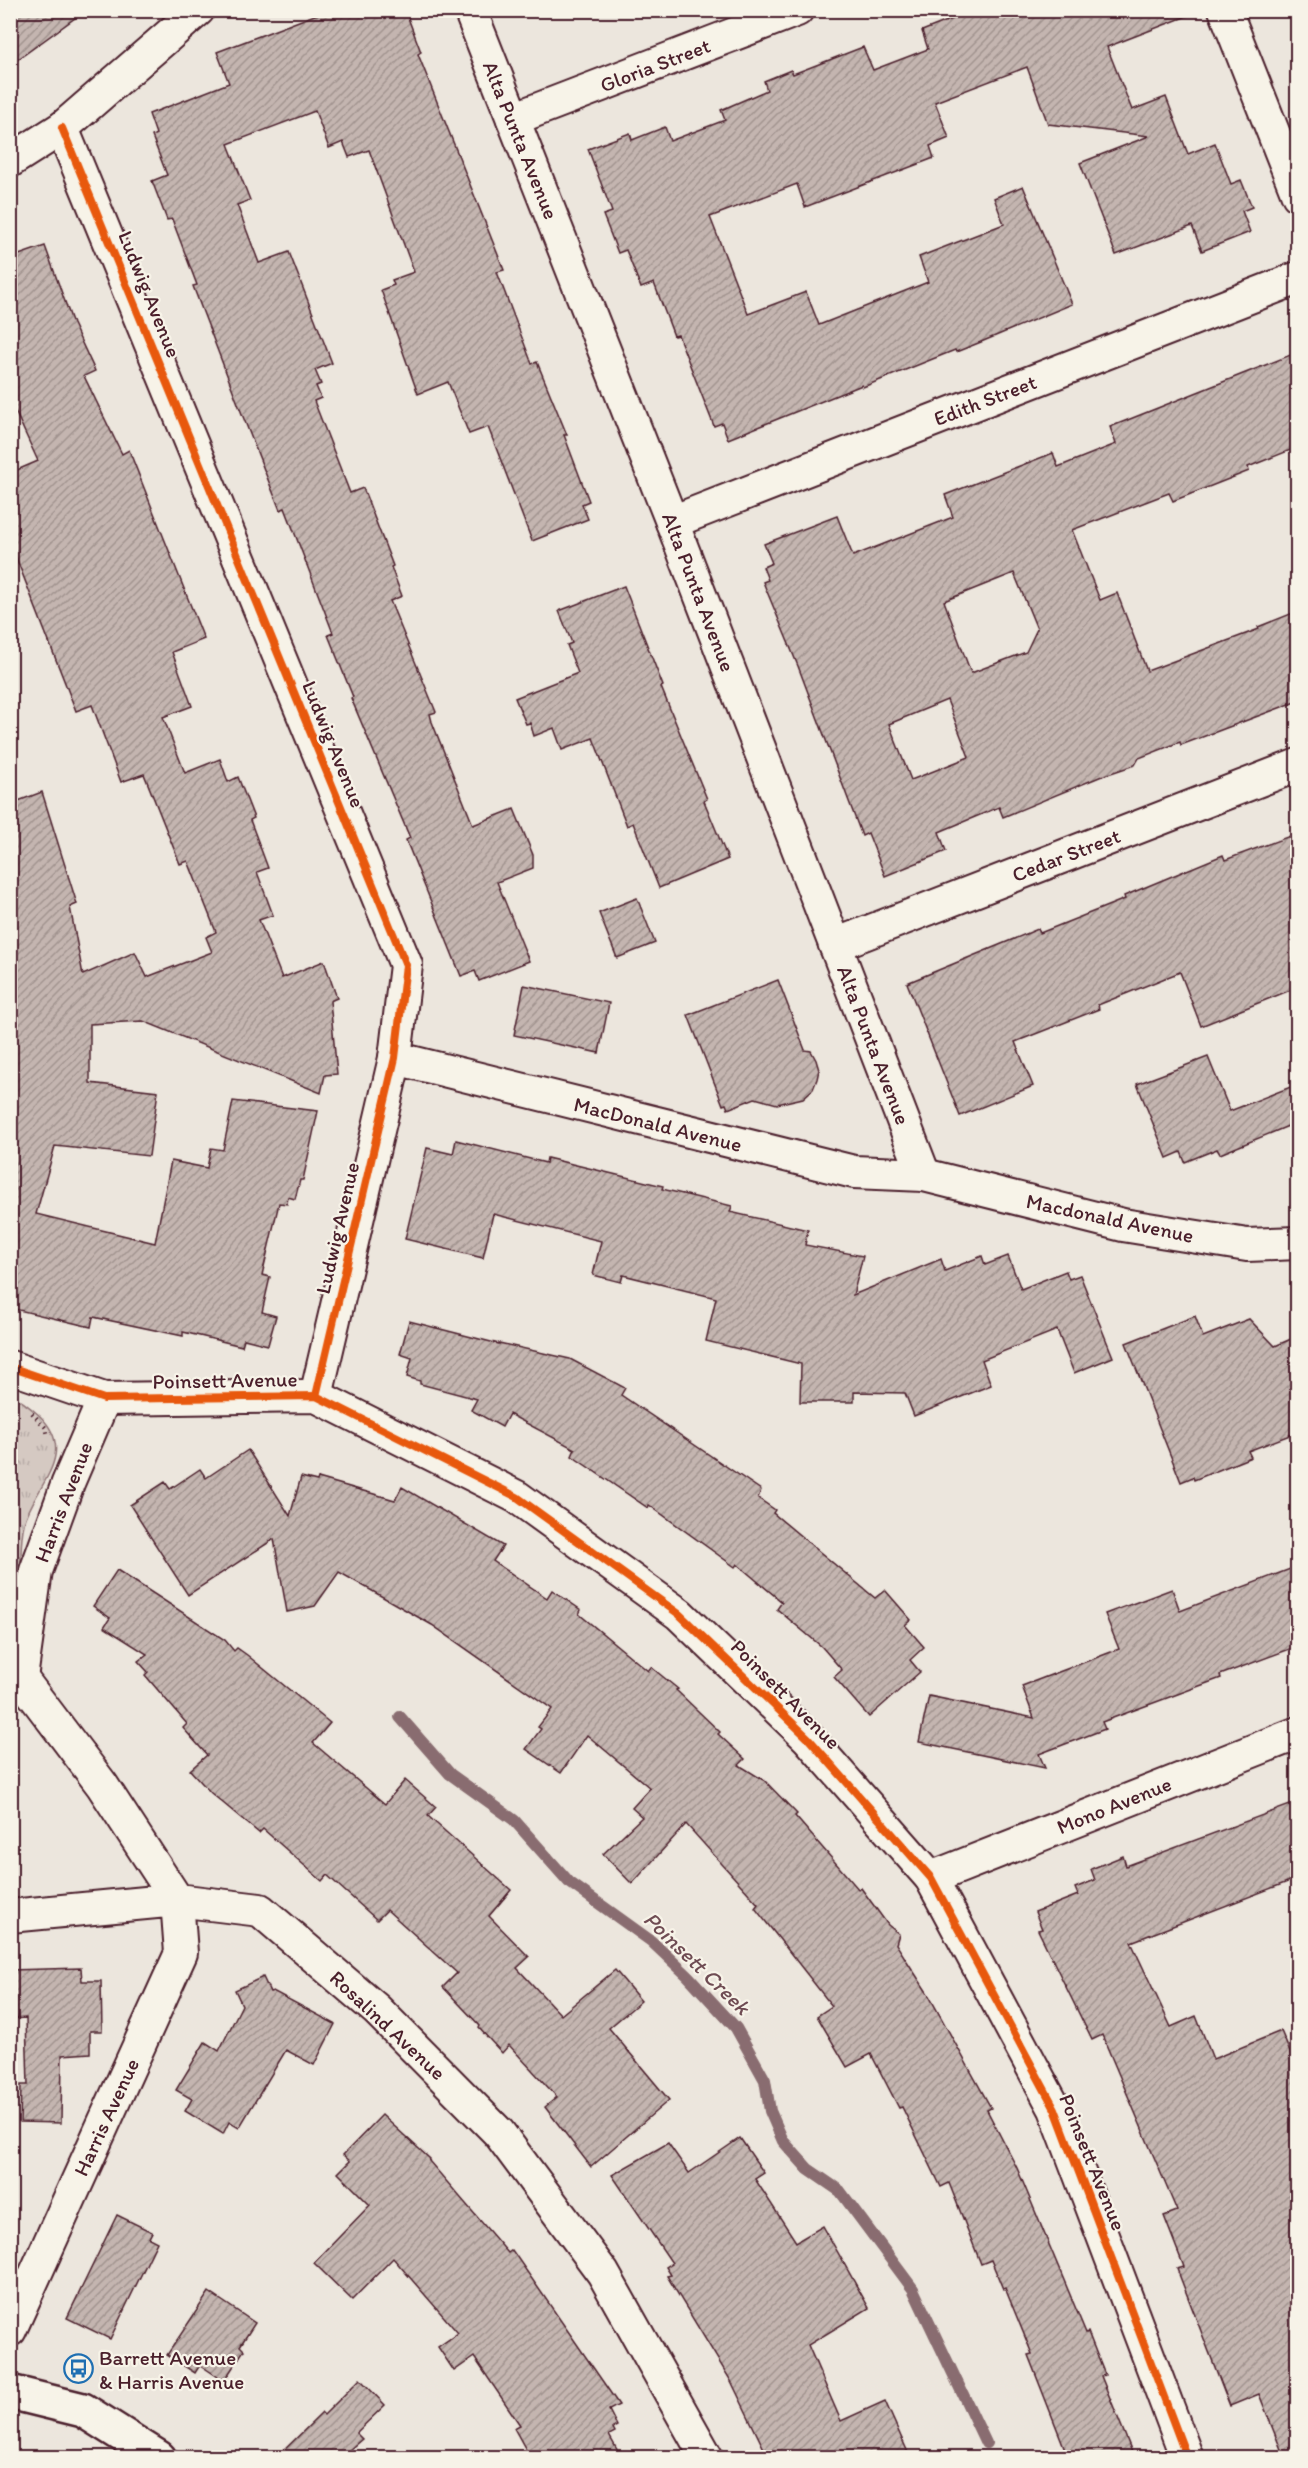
<svg xmlns="http://www.w3.org/2000/svg" width="1308" height="2468" font-family="Itim,sans-serif">
  <defs>
    <pattern id="park-tufts" width="24" height="20" patternUnits="userSpaceOnUse" patternTransform="scale(1.5)"><rect width="24" height="20" fill="#d5c9c2"/><path d="M3 7l-1-3M5 7V3M7 7l1-3M15 17l-1-3M17 17v-4M19 17l1-3" fill="none" stroke="#b8aca7"/></pattern>
    <pattern id="building-hatch" width="6" height="6" patternUnits="userSpaceOnUse" patternTransform="scale(1.5)"><rect width="6" height="6" fill="#c4b5b0"/><path d="M-1 1l2-2M0 6l6-6M5 7l2-2" fill="none" stroke="#a1938f"/></pattern>
  </defs>
  <rect width="100%" height="100%" fill="#ece6dd"/>
  <filter id="ink" filterUnits="userSpaceOnUse"><feTurbulence type="fractalNoise" baseFrequency=".0167" numOctaves="2"/><feDisplacementMap in="SourceGraphic" scale="12" xChannelSelector="R" yChannelSelector="G"/><feConvolveMatrix kernelMatrix="1 2 1 2 8 2 1 2 1" color-interpolation-filters="sRGB"/></filter>
  <g filter="url(#ink)">
    <path fill="url(#park-tufts)" stroke="#907476" stroke-width="1.5" d="M 11,1395 C 22,1400 31,1408 40,1416 C 79,1455 34,1486 24,1524 C 18,1550 25,1578 11,1601 Z"/>
    <g fill="none" stroke-linecap="round" stroke-linejoin="round">
      <polyline stroke="#896c6f" stroke-width="12" points="400,1717 450,1774 514,1820 569,1882 651,1941 688,1976 736,2028 765,2080 770,2111 783,2141 808,2169 840,2191 913,2289 986,2443"/>
    </g>
    <g fill="url(#building-hatch)" stroke="#4a1f2b" stroke-width="1.5" fill-rule="evenodd">
      <polygon points="10,10 86,10 10,65"/>
      <polygon points="328,10 405,10 421,52 418,54 504,270 497,272 532,364 537,362 567,435 564,435 589,501 582,504 588,519 532,541 488,427 469,434 448,382 418,394 381,290 394,285 392,280 414,272 369,150 349,157 343,142 329,148 315,111 228,144 250,200 237,205 259,263 289,252 332,363 315,370 321,384 316,386 321,398 314,401 350,493 363,488 393,566 391,567 402,596 390,601 436,712 430,714 432,722 473,825 514,809 533,855 533,868 497,882 529,961 479,981 475,971 461,976 425,887 406,840 410,838 351,698 353,697 328,635 333,633 285,508 280,510 242,414 193,286 197,285 172,219 167,220 152,181 167,175 152,136 156,134 149,114 229,83 217,52"/>
      <polygon points="975,10 1195,10 1195,13 1107,47 1132,110 1166,97 1188,154 1215,143 1231,184 1241,180 1252,207 1242,211 1250,232 1202,251 1192,226 1116,255 1080,163 1149,136 1048,124 1027,67 935,102 949,138 930,146 934,158 805,207 797,184 710,217 748,314 806,292 819,325 928,282 919,257 1004,224 994,198 1023,186 1072,304 981,342 956,352 955,350 863,387 862,385 728,439 722,423 714,426 678,335 674,336 654,283 641,288 626,250 618,253 603,215 612,212 588,149 630,133 632,140 665,127 670,141 725,120 721,110 767,90 764,81 791,70 793,74 863,47 873,70 928,49 922,31"/>
      <polygon points="45,246 73,324 95,371 84,376 122,454 129,450 204,639 172,652 192,706 163,717 185,773 220,759 228,782 238,777 254,818 250,820 268,868 257,872 273,915 259,920 282,978 324,961 337,998 330,1001 337,1074 325,1075 321,1093 143,1021 90,1024 90,1083 158,1091 149,1156 55,1146 36,1214 155,1243 171,1161 207,1168 211,1148 223,1150 233,1101 318,1111 303,1180 300,1180 295,1199 288,1197 287,1204 279,1203 262,1275 270,1277 262,1312 276,1316 268,1345 244,1339 242,1346 183,1332 183,1336 93,1317 91,1327 10,1308 10,804 42,792 77,904 70,907 83,975 135,952 147,977 212,952 206,937 216,932 188,861 180,864 144,774 121,782 92,705 76,711 10,542 10,473 38,461 10,400 10,258"/>
      <path d="M 1298,352 L 1298,447 L 1248,467 L 1249,471 L 1173,501 L 1169,493 L 1072,530 L 1100,600 L 1117,593 L 1147,671 L 1259,629 L 1258,627 L 1298,611 L 1298,701 L 1181,745 L 1180,742 L 1139,758 L 1135,765 L 1102,776 L 1003,817 L 999,807 L 939,832 L 946,851 L 885,876 L 868,833 L 862,836 L 798,666 L 763,582 L 768,580 L 763,567 L 772,563 L 764,544 L 837,516 L 853,556 L 953,517 L 945,495 L 1053,453 L 1058,467 L 1116,444 L 1110,427 ZM 1014,573 L 1037,629 L 1026,652 L 971,673 L 944,601 ZM 947,700 L 969,757 L 911,780 L 889,724 Z"/>
      <polygon points="624,586 663,686 661,687 707,799 704,801 728,859 659,888 633,823 627,826 593,738 562,750 554,728 534,736 530,723 526,724 515,698 578,673 567,645 572,643 559,611"/>
      <polygon points="1298,833 1298,987 1201,1026 1180,972 1098,1005 1099,1009 1015,1042 1033,1086 960,1116 907,983 1038,929 1040,933 1125,899 1124,896 1223,855 1225,860"/>
      <polygon points="637,898 655,943 617,958 599,913"/>
      <polygon points="778,980 805,1050 811,1051 816,1060 819,1070 817,1079 813,1089 803,1098 777,1104 755,1098 728,1109 726,1104 723,1105 688,1015"/>
      <polygon points="524,985 609,1003 599,1053 514,1035"/>
      <polygon points="1208,1057 1230,1111 1298,1084 1298,1122 1220,1154 1217,1149 1185,1162 1181,1152 1167,1158 1137,1084"/>
      <polygon points="456,1140 546,1163 547,1158 663,1186 662,1189 732,1206 730,1212 808,1230 805,1245 863,1256 853,1295 941,1259 945,1271 982,1256 985,1265 1008,1256 1021,1289 1066,1271 1069,1279 1080,1275 1113,1357 1074,1373 1057,1330 982,1360 991,1385 914,1416 905,1393 854,1392 854,1402 800,1402 801,1364 706,1341 716,1298 623,1275 621,1282 593,1275 601,1241 493,1214 483,1258 405,1239 427,1148 453,1154"/>
      <polygon points="1195,1316 1203,1337 1249,1319 1275,1346 1298,1336 1298,1432 1248,1451 1251,1457 1194,1480 1193,1477 1181,1482 1126,1343"/>
      <polygon points="409,1321 499,1344 499,1343 570,1359 625,1388 621,1395 761,1490 758,1498 775,1510 773,1513 875,1598 885,1590 911,1620 905,1625 924,1647 910,1660 920,1672 869,1717 834,1677 842,1670 822,1647 777,1609 782,1602 737,1564 735,1567 649,1505 648,1508 572,1456 575,1449 509,1414 502,1427 471,1410 477,1399 420,1384 420,1381 407,1377 412,1358 400,1354"/>
      <polygon points="248,1450 290,1516 301,1477 317,1481 318,1478 395,1500 402,1487 503,1546 493,1561 547,1598 552,1590 581,1610 579,1614 648,1671 651,1667 678,1689 676,1690 720,1732 718,1734 745,1759 739,1765 765,1781 797,1814 795,1816 859,1890 861,1888 888,1925 899,1934 896,1944 928,1994 991,2108 987,2110 1017,2168 1086,2333 1088,2332 1105,2375 1101,2376 1134,2457 1068,2457 1028,2355 1032,2354 1005,2288 1003,2289 991,2260 981,2264 949,2183 941,2187 902,2107 899,2108 871,2054 847,2067 817,2016 832,2006 755,1908 758,1904 686,1824 632,1884 603,1854 642,1817 632,1808 650,1788 587,1735 561,1773 526,1749 541,1729 538,1727 552,1709 432,1625 339,1572 315,1606 287,1612 274,1539 188,1595 130,1505 165,1482 170,1489 200,1469 206,1478"/>
      <polygon points="1298,1566 1298,1646 1220,1675 1221,1678 1102,1722 1105,1729 1039,1754 1045,1768 919,1742 929,1696 1034,1718 1022,1686 1119,1649 1105,1614 1172,1589 1180,1611"/>
      <polygon points="117,1570 225,1640 234,1651 237,1648 247,1655 330,1723 313,1743 385,1804 405,1780 436,1807 428,1816 511,1890 489,1916 529,1957 517,1968 561,2015 615,1970 641,2001 609,2028 669,2100 591,2167 545,2107 557,2097 509,2045 502,2053 479,2028 480,2026 443,1987 457,1973 387,1910 377,1920 327,1875 322,1881 263,1829 259,1833 211,1793 190,1770 207,1755 183,1728 187,1724 145,1675 148,1672 138,1661 147,1654 104,1627 110,1618 93,1606"/>
      <polygon points="1298,1802 1298,1878 1131,1942 1171,2027 1196,2016 1213,2059 1281,2031 1298,2071 1298,2457 1284,2457 1259,2394 1230,2406 1177,2269 1184,2267 1164,2216 1177,2211 1102,2035 1092,2040 1038,1930 1042,1929 1035,1912 1078,1895 1075,1888 1095,1880 1091,1869 1123,1856 1126,1866"/>
      <polygon points="81,1968 82,1981 101,1981 102,2031 90,2031 90,2053 62,2055 61,2123 20,2122 21,2085 28,2085 26,2018 10,2019 10,1970"/>
      <polygon points="263,1977 270,1992 273,1991 335,2024 314,2065 286,2050 239,2128 229,2122 223,2134 185,2111 192,2099 176,2090 205,2042 219,2051 242,2005 235,1990"/>
      <polygon points="382,2115 430,2159 429,2161 508,2253 512,2250 619,2405 609,2410 617,2426 613,2428 615,2432 609,2435 621,2457 530,2457 514,2428 520,2425 474,2357 454,2371 438,2347 458,2333 393,2258 352,2300 314,2263 370,2205 338,2173 350,2161 343,2155"/>
      <polygon points="740,2138 764,2173 755,2179 796,2242 823,2226 869,2308 808,2345 841,2421 885,2401 910,2457 768,2457 731,2381 667,2276 671,2275 666,2267 672,2263 612,2175 668,2143 689,2173"/>
      <polygon points="117,2215 152,2232 149,2238 157,2242 110,2339 67,2318"/>
      <polygon points="209,2292 255,2323 240,2346 244,2350 224,2381 200,2365 195,2373 167,2355"/>
      <polygon points="360,2379 385,2405 356,2433 362,2439 341,2457 277,2457 322,2413 324,2415"/>
    </g>
    <g fill="none" stroke-linecap="round" stroke-linejoin="round">
      <defs>
        <g id="minor">
          <polyline points="470,10 672,522 924,1175"/>
          <polyline points="1225,10 1298,195"/>
          <polyline points="513,119 797,10"/>
          <polyline points="62,128 406,965 395,1058 316,1396"/>
          <polyline points="10,161 62,128 198,10"/>
          <polyline points="672,522 1298,278"/>
          <polyline points="835,945 1298,765"/>
          <polyline points="395,1058 854,1172 924,1175 1123,1225 1247,1245 1298,1243"/>
          <polyline points="10,1367 104,1399 316,1396 517,1497 679,1614 808,1738 931,1878 1055,2109 1187,2458"/>
          <polyline points="10,1667 21,1678 102,1785 177,1900 260,1910 377,2010 499,2133 603,2273 707,2458"/>
          <polyline points="21,1678 36,1571 68,1483 104,1399"/>
          <polyline points="931,1878 1298,1733"/>
          <polyline points="10,1916 177,1900 181,1953 10,2330"/>
        </g>
        <polyline id="tertiary" points="10,2392 83,2410 159,2458"/>
      </defs>
      <use href="#minor" stroke="#4a1f2b" stroke-width="36"/>
      <use href="#tertiary" stroke="#4a1f2b" stroke-width="38"/>
      <polyline stroke="#4a1f2b" stroke-width="4" stroke-dasharray="1.5 4.5" stroke-linecap="butt" points="32,1413 46,1428 48,1436"/>
      <use href="#minor" stroke="#f7f3e8" stroke-width="32"/>
      <use href="#tertiary" stroke="#f7f3e8" stroke-width="33"/>
      <defs>
        <g id="cycleway">
          <polyline points="62,128 406,965 395,1058 316,1396"/>
          <polyline points="10,1367 104,1399 316,1396 517,1497 679,1614 808,1738 931,1878 1055,2109 1187,2458"/>
        </g>
      </defs>
      <use href="#cycleway" stroke="#f7f3e8" stroke-width="11"/>
      <use href="#cycleway" stroke="#e8590c" stroke-width="8"/>
    </g>
  </g>
  <defs>
    <symbol id="bus-ring" viewBox="-11 -11 22 22"><circle r="9.5" fill="#f7f3e8" stroke="#1f6fb2" stroke-width="1.5"/><path d="M-5-6H5V4H4V6H2V4H-2V6H-4V4H-5ZM-3.5-4V0h7V-4ZM-3.5 1.2v1.5H-2V1.2ZM2 1.2v1.5H3.5V1.2Z" fill="#1f6fb2"/></symbol>
  </defs>
  <g fill-rule="evenodd">
    <use href="#bus-ring" x="62" y="2352" width="33" height="33"/>
  </g>
  <g text-anchor="middle" dominant-baseline="central" stroke-width="4.5" stroke-linejoin="round" paint-order="stroke">
    <g font-size="21" fill="#4a1f2b" stroke="#f7f3e8">
      <text transform="translate(655 65) rotate(-21)">Gloria Street</text>
      <text transform="translate(521 140) rotate(68)">Alta Punta Avenue</text>
      <text transform="translate(150 294) rotate(68)">Ludwig Avenue</text>
      <text transform="translate(985 400) rotate(-21)">Edith Street</text>
      <text transform="translate(699 592) rotate(69)">Alta Punta Avenue</text>
      <text transform="translate(334 744) rotate(68)">Ludwig Avenue</text>
      <text transform="translate(1066 855) rotate(-21)">Cedar Street</text>
      <text transform="translate(874 1045) rotate(69)">Alta Punta Avenue</text>
      <text transform="translate(658 1124) rotate(14)">MacDonald Avenue</text>
      <text transform="translate(1110 1218) rotate(12)">Macdonald Avenue</text>
      <text transform="translate(337 1228) rotate(-77)">Ludwig Avenue</text>
      <text transform="translate(225 1380) rotate(-1)">Poinsett Avenue</text>
      <text transform="translate(63 1502) rotate(-69)">Harris Avenue</text>
      <text transform="translate(786 1694) rotate(45)">Poinsett Avenue</text>
      <text transform="translate(1114 1805) rotate(-22)">Mono Avenue</text>
      <text transform="translate(388 2025) rotate(43)">Rosalind Avenue</text>
      <text transform="translate(106 2117) rotate(-65)">Harris Avenue</text>
      <text transform="translate(1093 2162) rotate(68)">Poinsett Avenue</text>
    </g>
    <g font-size="21" fill="#4a1f2b" stroke="#f7f3e8" text-anchor="start">
      <text x="99" y="2357">Barrett Avenue<tspan x="99" dy="24">&amp; Harris Avenue</tspan></text>
    </g>
    <g font-size="22" font-style="italic" fill="#6f4c53" stroke="#f7f3e8">
      <text transform="translate(697 1963) rotate(44)">Poinsett Creek</text>
    </g>
  </g>
  <rect width="1308" height="2468" fill="none" stroke="#f7f3e8" stroke-width="36"/>
  <rect x="18" y="18" width="1272" height="2432" fill="none" stroke="#4a1f2b" stroke-width="2" filter="url(#ink)"/>
</svg>
